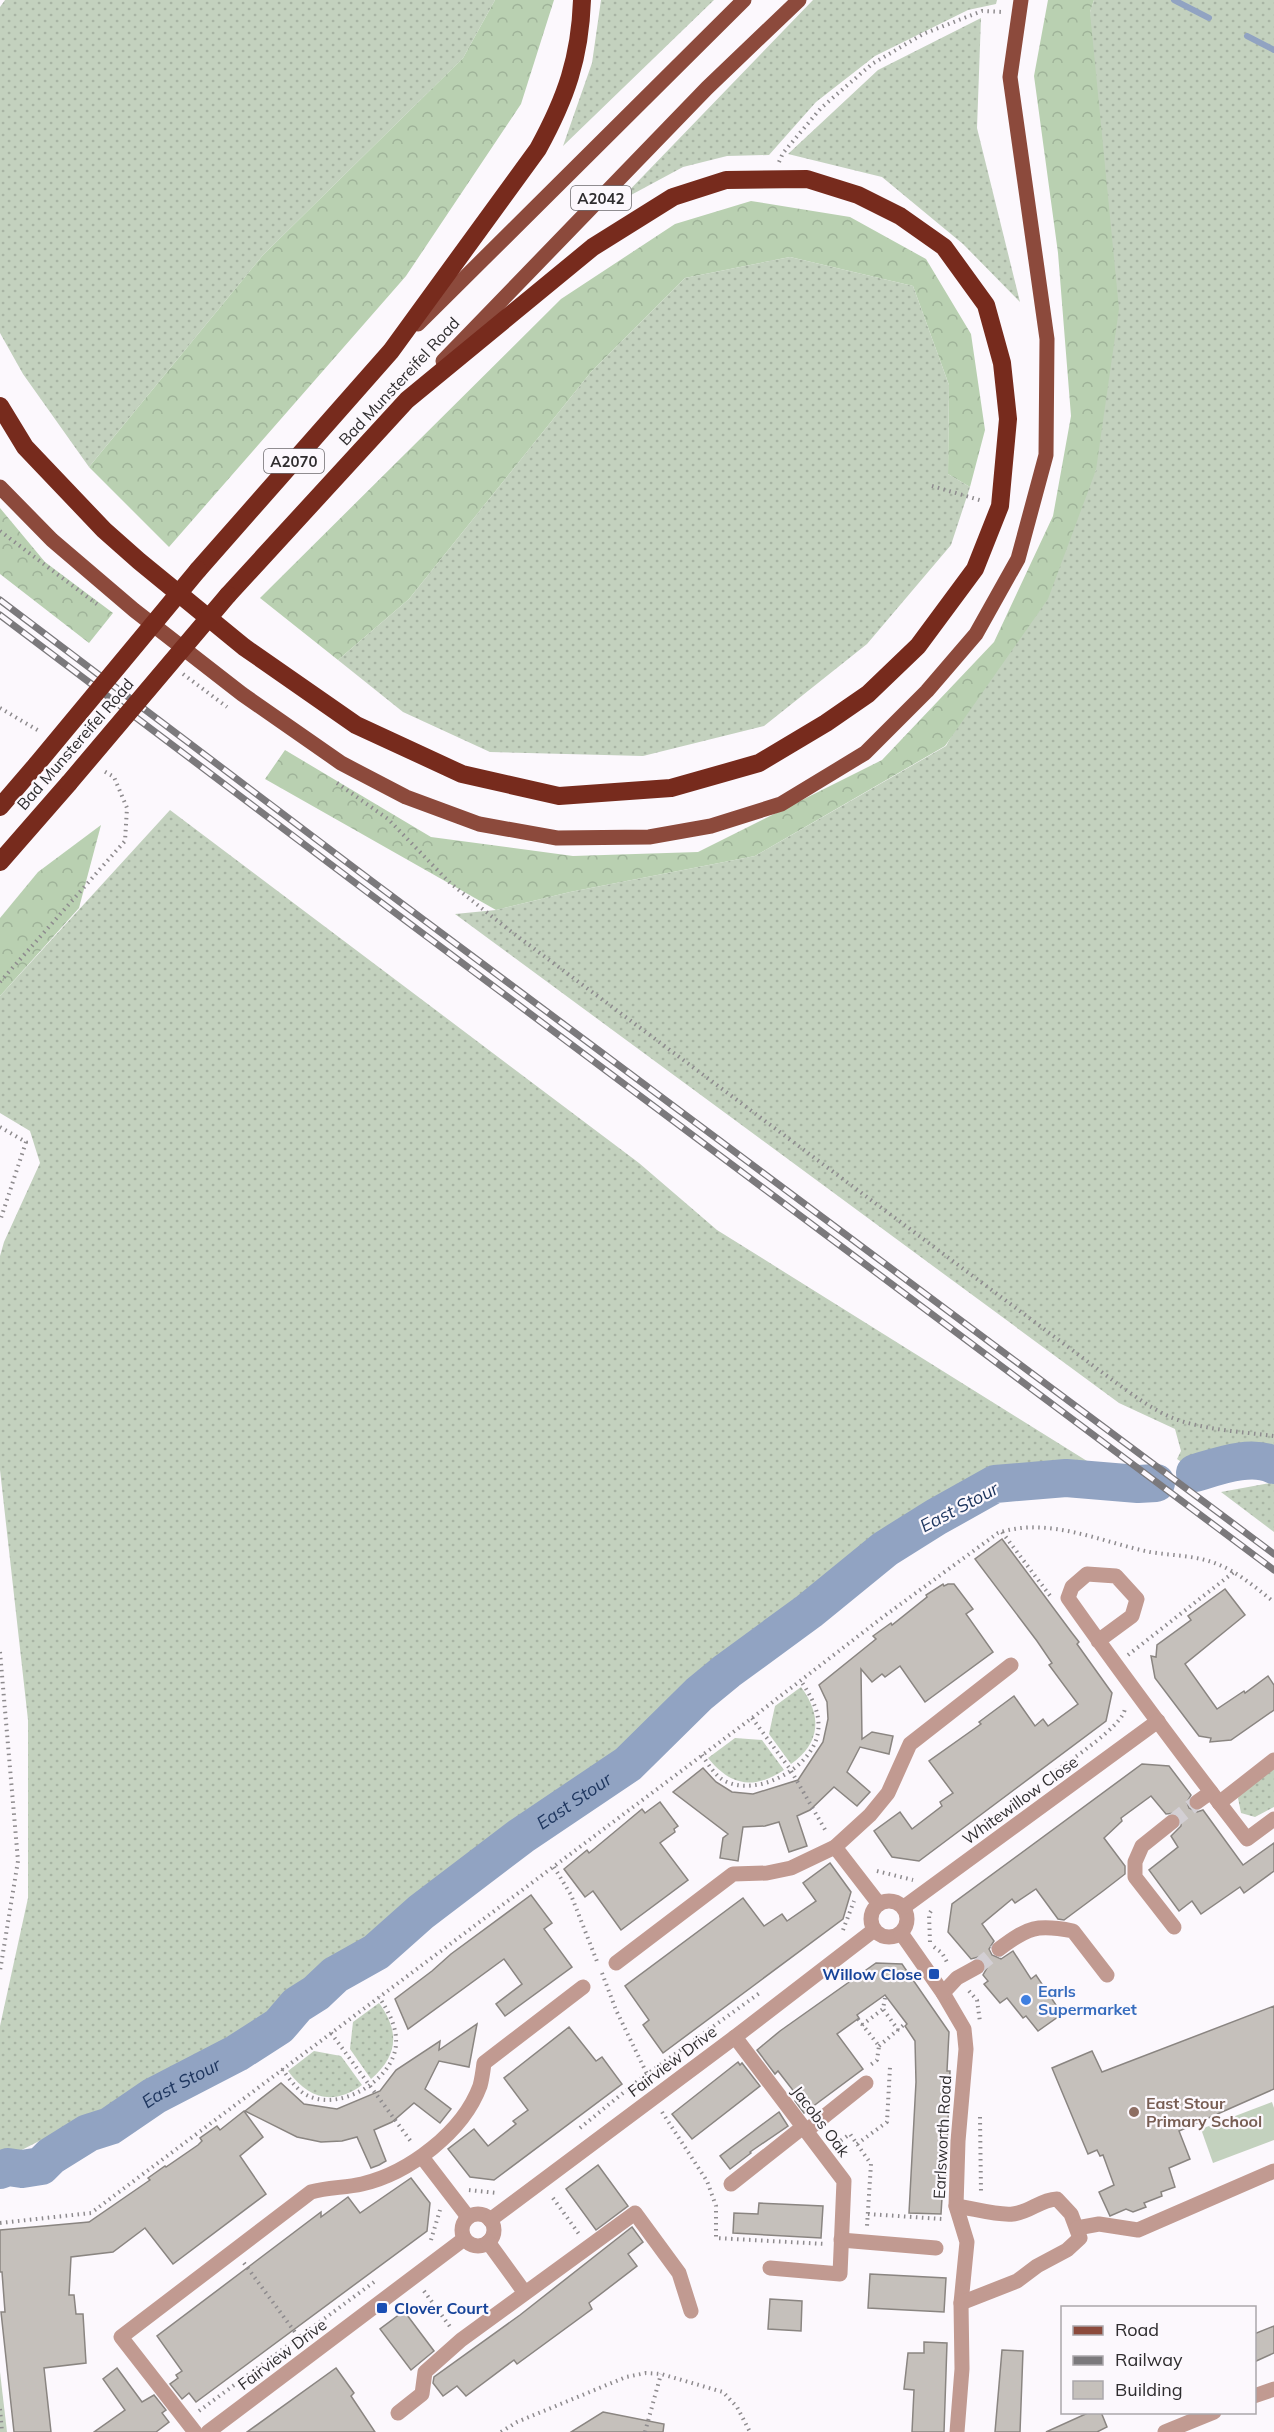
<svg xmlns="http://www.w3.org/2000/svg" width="1274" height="2432" font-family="Mulish,sans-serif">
  <defs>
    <pattern id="grass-dots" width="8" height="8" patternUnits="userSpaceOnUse" patternTransform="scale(1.5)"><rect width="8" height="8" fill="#c3d1be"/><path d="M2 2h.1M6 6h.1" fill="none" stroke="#a8b4a4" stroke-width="1.8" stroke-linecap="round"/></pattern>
    <pattern id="forest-crowns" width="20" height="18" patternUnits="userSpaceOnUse" patternTransform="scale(1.5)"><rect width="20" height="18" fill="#b9d0b1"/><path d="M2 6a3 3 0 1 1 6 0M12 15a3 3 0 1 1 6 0" fill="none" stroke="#9fb399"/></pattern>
  </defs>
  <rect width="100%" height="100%" fill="#fcf8fd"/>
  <g fill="url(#grass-dots)">
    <polygon points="5,0 495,0 463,58 263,255 89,467 23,374 0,333 0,7"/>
    <polygon points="601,0 714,0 563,146 592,63"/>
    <polygon points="813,0 997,0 996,4 968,10 875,56 816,102 769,155 727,156 683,167 618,202"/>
    <polygon points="1094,0 1274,0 1274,1455 1270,1453 1228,1457 1186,1465 1177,1459 1181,1451 1175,1429 1119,1403 455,914 496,910 570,892 755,856 946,746 1096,470 1090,12"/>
    <polygon points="981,18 977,128 1020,302 963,244 882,177 788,154 878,70"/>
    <polygon points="790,257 913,286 949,385 948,474 970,487 951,545 867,644 764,726 643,756 490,752 403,712 338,660 409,599 591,372 685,278"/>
    <polygon points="170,810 639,1163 717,1230 1087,1461 949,1489 654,1717 616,1759 508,1828 269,2016 214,2052 0,2161 0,2026 28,1898 28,1720 0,1470 0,1256 4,1242 40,1163 30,1131 0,1113 0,996"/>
    <polygon points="1270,1483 1274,1484 1274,1532 1221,1492"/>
    <path d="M 801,1687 C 822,1715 821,1743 791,1764 L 769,1734 L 775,1706 Z"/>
    <path d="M 735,1738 L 762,1740 L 784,1770 C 753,1790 731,1786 708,1758 Z"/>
    <polygon points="1274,1766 1274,1807 1255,1817 1241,1813 1238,1798 1244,1788"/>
    <path d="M 379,2003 C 400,2032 398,2056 371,2079 L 350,2049 L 353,2022 Z"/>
    <path d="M 314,2051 L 341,2056 L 362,2085 C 333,2106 309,2099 288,2071 Z"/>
  </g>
  <g fill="url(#forest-crowns)">
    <polygon points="495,0 554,0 521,104 406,276 169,547 89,467 263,255 463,58"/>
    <polygon points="1048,0 1094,0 1090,12 1119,309 1096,470 1048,599 945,746 755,856 570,892 496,910 265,779 285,750 431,837 573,856 698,852 882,760 994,642 1053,516 1071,416 1058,253 1034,76"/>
    <polygon points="751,201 850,217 926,259 971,334 985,430 970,487 948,474 949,385 913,286 790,257 685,278 591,372 409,599 338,660 260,598 561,299 675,224"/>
    <polygon points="0,508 45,562 113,613 89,643 0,574"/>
    <polygon points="101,825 79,908 0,996 0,918 38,872"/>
  </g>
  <g fill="#c3d1be">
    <polygon points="1272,2102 1274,2108 1274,2140 1213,2163 1201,2129"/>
    <polygon points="0,2372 7,2432 0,2432"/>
  </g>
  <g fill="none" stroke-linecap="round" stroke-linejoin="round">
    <g stroke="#91a3c2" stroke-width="6">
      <polyline points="1174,0 1209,18"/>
      <polyline points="1247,36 1274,50"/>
    </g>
    <g stroke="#91a3c2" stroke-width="38">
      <path d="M 1195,1473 C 1219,1466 1251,1454 1274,1465"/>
      <path id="s1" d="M 0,2170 L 8,2167 L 22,2169 L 41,2166 L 51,2156 L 88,2133 L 110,2126 L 154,2096 L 237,2053 L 279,2026 L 297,2005 L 316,1993 L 335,1975 L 376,1952 L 421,1912 L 521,1836 L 628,1764 L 699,1694 L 727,1671 L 809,1611 L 885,1549 L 936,1517 L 995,1484 L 1066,1478 L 1138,1484 L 1156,1483"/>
    </g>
  </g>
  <g fill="#c5c0bb" stroke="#8a8581" stroke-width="1.5">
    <polygon points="1002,1539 1072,1633 1079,1642 1077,1644 1112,1693 1106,1721 919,1861 892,1857 874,1831 900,1812 912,1829 942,1806 940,1802 953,1793 929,1761 981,1724 979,1722 1014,1696 1035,1726 1043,1719 1048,1726 1078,1704 1049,1665 1052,1663 1037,1641 975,1559"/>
    <polygon points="943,1584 944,1586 948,1584 954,1584 973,1609 966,1614 993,1652 925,1702 900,1666 885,1677 882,1674 872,1682 861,1669 862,1739 872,1732 893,1736 889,1754 860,1747 847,1772 870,1792 857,1806 834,1787 810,1810 797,1816 807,1846 789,1852 779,1822 765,1826 743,1827 738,1861 720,1858 723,1838 728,1834 673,1792 703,1768 716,1782 732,1792 753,1794 798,1780 823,1742 828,1719 827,1702 819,1685 876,1639 873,1636 891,1623 892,1625 927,1597 926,1595"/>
    <polygon points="1225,1589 1245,1615 1185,1664 1217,1709 1244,1691 1245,1693 1268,1676 1274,1685 1274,1710 1231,1740 1210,1742 1211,1738 1199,1736 1155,1678 1151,1656 1156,1657 1157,1645 1191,1620 1188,1616"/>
    <polygon points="1142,1764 1169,1766 1191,1795 1187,1802 1189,1808 1197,1812 1203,1810 1243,1865 1274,1843 1274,1871 1244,1893 1240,1887 1201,1914 1192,1901 1179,1911 1149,1870 1178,1847 1171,1836 1181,1826 1181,1820 1175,1813 1166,1814 1151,1796 1121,1818 1122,1821 1104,1838 1125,1866 1125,1874 1103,1891 1064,1920 1058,1919 1036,1889 1015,1903 1012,1899 982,1924 994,1941 989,1949 992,1955 1001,1959 1013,1951 1031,1979 1036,1975 1062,2014 1038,2031 1026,2016 1023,2018 1007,1998 1000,2003 984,1984 988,1981 983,1975 987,1968 985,1962 978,1957 971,1959 948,1932 952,1904"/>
    <polygon points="660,1802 678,1826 674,1829 675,1832 660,1843 688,1880 621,1930 593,1891 585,1897 564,1869 587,1850 589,1853 594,1849 642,1809 645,1813"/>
    <polygon points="830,1863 851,1892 843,1919 663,2053 643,2025 649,2020 625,1986 743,1898 764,1926 782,1914 787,1921 816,1901 803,1883"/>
    <polygon points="531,1895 552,1923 544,1929 572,1967 505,2016 496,2004 522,1984 504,1959 408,2029 395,1999 432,1971 451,1954"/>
    <polygon points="876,1963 902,1964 949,2032 947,2071 950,2071 945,2198 942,2198 941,2214 909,2213 916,2082 915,2041 905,2026 907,2024 885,1995 857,2015 859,2018 837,2034 863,2069 804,2113 795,2101 799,2098 778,2071 775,2074 757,2050 780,2031"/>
    <polygon points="1274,2006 1274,2089 1179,2131 1190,2159 1169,2168 1175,2187 1161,2192 1162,2196 1144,2203 1146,2207 1133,2212 1126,2209 1110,2216 1099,2192 1114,2185 1103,2155 1100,2156 1097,2150 1088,2154 1052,2068 1092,2051 1102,2072"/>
    <polygon points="477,2024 469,2067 439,2061 425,2089 451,2109 440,2123 414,2103 392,2122 374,2130 386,2161 379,2165 371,2168 357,2137 342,2141 321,2142 297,2137 245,2111 281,2083 304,2104 337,2109 380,2091 396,2070 440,2041 439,2050"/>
    <polygon points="569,2027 596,2061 602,2057 622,2084 494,2180 470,2177 448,2149 474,2129 488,2146 516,2124 513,2121 528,2110 504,2078"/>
    <polygon points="738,2062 740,2065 742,2063 760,2086 692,2139 672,2114"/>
    <polygon points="244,2111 263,2137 240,2156 266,2194 173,2264 145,2228 113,2252 71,2257 69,2295 74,2295 76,2314 83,2314 86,2363 44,2368 51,2432 14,2432 1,2312 5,2312 2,2272 0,2272 0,2230 89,2222 150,2180 148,2178 165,2166 166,2167 198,2145 202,2141 200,2138 217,2126 220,2130"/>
    <polygon points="779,2112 788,2126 750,2152 751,2153 730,2169 720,2156"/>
    <polygon points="598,2165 628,2206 596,2230 566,2189"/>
    <polygon points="411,2178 430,2203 427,2231 196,2402 189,2393 182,2399 170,2384 178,2378 176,2375 182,2371 157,2336 321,2212 321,2217 348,2197 360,2213"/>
    <polygon points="759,2203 823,2206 821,2238 733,2233 734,2213 758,2214"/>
    <polygon points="632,2227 643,2242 628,2254 637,2266 589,2303 592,2309 517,2364 514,2360 466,2396 457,2386 443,2396 433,2383 434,2377 520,2315"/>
    <polygon points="870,2274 946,2278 944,2312 868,2308"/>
    <polygon points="770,2299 802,2301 801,2331 768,2329"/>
    <polygon points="404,2311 434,2351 411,2370 380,2329"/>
    <polygon points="1274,2326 1274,2353 1254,2362 1254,2334"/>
    <polygon points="924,2342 947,2343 944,2432 912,2432 914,2390 904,2389 908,2353 924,2353"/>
    <polygon points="1002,2350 1023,2351 1020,2432 995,2432"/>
    <polygon points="117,2368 142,2402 154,2395 166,2410 162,2413 169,2422 156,2432 94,2432 125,2410 103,2379"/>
    <polygon points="336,2368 354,2393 351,2396 375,2432 247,2432"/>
    <polygon points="603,2412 664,2424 663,2432 571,2432"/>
    <polygon points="1090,2412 1101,2412 1107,2427 1097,2432 1046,2432"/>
  </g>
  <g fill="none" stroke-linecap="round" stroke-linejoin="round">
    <g stroke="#d3cfd4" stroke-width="15" stroke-dasharray="15 8" stroke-linecap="butt">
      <polyline points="1172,1822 1197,1802"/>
      <polyline points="977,1967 999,1949"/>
    </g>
    <g stroke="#8e8b8e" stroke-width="4" stroke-dasharray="1.5 4.5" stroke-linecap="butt">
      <polyline points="779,162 783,153 821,108 872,64 923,34 982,11 1003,12"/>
      <polyline points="932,486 983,501"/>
      <polyline points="0,531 98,605"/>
      <polyline points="183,674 227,707"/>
      <polyline points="0,708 39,731"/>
      <path d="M 337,783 L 388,819 L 450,883 L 509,930 L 1115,1382 C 1135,1396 1155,1412 1178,1420 C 1208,1430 1243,1432 1274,1436"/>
      <polyline points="0,982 125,841 127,808 114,777 102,770"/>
      <polyline points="0,1127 26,1142 0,1221"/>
      <polyline points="1002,1532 1051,1597"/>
      <polyline points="0,1652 18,1861 0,1971"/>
      <polyline points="1128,1655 1234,1572"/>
      <polyline points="752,1718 790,1769 827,1833"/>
      <path d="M 702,1755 C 708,1764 714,1774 723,1780 C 756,1799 813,1768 818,1732 C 821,1713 811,1696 801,1681"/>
      <path d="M 1052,1774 C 1067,1762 1124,1726 1125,1708"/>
      <polyline points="554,1867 571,1895 598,1964"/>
      <polyline points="877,1871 913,1880"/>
      <polyline points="843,1930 854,1901"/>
      <polyline points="930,1942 929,1914 931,1911"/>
      <polyline points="934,1947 942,1953 948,1964"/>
      <polyline points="602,1973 616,2010 647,2074"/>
      <polyline points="969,1991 977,2000 980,2022"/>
      <polyline points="885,1998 883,2009 901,2034"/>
      <polyline points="858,2019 879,2046 877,2060 869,2066"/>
      <polyline points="862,2025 883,2009"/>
      <polyline points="331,2033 412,2143"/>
      <polyline points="879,2046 906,2023"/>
      <path d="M 282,2069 C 288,2077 295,2087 303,2093 C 336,2115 394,2081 396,2044 C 397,2026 388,2011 379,1997"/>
      <polyline points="662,2112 707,2181 716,2206 716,2238 825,2244"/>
      <polyline points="980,2117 981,2193"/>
      <polyline points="580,2128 639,2080 761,1992"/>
      <polyline points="836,2144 850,2134 871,2164 867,2226"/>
      <polyline points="857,2144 887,2122 890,2067"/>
      <polyline points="469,2190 497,2193"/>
      <polyline points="553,2198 579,2234"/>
      <polyline points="868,2214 942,2219"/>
      <path d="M 0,2223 L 91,2213 L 752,1718 L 883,1617 L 998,1533 C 1048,1516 1101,1542 1150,1552 C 1173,1556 1195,1555 1217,1564 C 1238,1572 1256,1588 1274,1602"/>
      <polyline points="431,2240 440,2210"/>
      <polyline points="244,2263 300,2339"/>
      <polyline points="424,2291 451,2328"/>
      <polyline points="0,2409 2,2432"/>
      <polyline points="199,2411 374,2282"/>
      <polyline points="501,2432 517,2422 626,2377 646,2373 661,2374 723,2392 737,2407 750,2432"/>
      <polyline points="645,2432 661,2374"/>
    </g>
    <g stroke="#c19a91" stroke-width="15">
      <path d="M 1098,1641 L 1132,1616 L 1137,1599 L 1116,1576 L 1087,1574 L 1072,1587 L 1068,1598 C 1126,1680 1186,1760 1247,1839 L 1274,1819"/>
      <polyline points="1197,1802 1211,1792"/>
      <polyline points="1219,1803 1274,1760"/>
      <polyline points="1172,1822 1142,1846 1135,1862 1135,1877 1174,1927"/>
      <polyline points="835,1847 879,1904"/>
      <circle cx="889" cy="1919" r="18"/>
      <polyline points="904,1907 1158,1721"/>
      <polyline points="901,1933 943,1993 964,2029 966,2049 958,2141 956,2206 967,2242 961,2303 962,2369 957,2432"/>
      <path d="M 999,1949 C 1028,1927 1037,1924 1073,1931 L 1107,1975"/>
      <polyline points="616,1963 733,1874 767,1873 791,1868 835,1847 870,1815 888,1793 910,1744 1011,1665"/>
      <polyline points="943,1993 957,1978 977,1967"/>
      <polyline points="735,2037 844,2181 840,2274 770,2268"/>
      <polyline points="806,2131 866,2083"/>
      <polyline points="422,2157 468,2217"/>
      <polyline points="731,2184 803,2127"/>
      <path d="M 956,2206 C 972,2208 998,2216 1013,2214 C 1031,2212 1039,2200 1057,2199 L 1071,2214 L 1080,2238 L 1067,2250 L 1037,2266 L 1017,2281 L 961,2303"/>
      <circle cx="478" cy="2230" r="16"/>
      <polyline points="490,2220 735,2037 874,1930"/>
      <polyline points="1077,2228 1099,2224 1138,2230 1274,2171"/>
      <polyline points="841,2240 936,2248"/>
      <polyline points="488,2242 525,2293"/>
      <polyline points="1254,2396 1274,2389"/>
      <polyline points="398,2413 422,2394 425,2372 461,2340 635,2213 679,2273 691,2311"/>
      <path d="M 195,2432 L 121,2337 L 311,2192 C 328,2187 345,2188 362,2184 C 409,2173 463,2132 480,2086 C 482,2079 483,2071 484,2063 L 583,1987"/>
      <polyline points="208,2432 464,2239"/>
      <polyline points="1165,2432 1214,2412"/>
    </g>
    <g stroke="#8c4a3c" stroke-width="15">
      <polyline points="418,324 744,0"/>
      <polyline points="443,361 707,88 799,0"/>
      <polyline points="0,487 52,540 134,610 242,694 341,763 406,797 479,824 557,838 649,837 711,826 781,804 865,753 927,691 976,634 1018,559 1046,455 1047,339 1010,77 1021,0"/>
    </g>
    <g stroke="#772b1d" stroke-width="18">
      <polyline points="0,406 25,447 104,530 139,561 244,647 356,725 462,774 559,796 671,788 759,763 826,723 868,694 918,646 975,569 1000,506 1008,419 1002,363 986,305 944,247 900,216 858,195 807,179 726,180 673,197 593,247 407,400 228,595"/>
      <path d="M 198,570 L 391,351 L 538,149 C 566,98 580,58 582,0"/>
      <polyline points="0,807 37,764"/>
      <polyline points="0,862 69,783"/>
    </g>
    <defs>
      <g id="rail">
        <polyline points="0,600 373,882 1274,1554"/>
        <polyline points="0,615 370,894 1274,1570"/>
      </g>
    </defs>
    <use href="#rail" stroke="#7b797c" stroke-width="7"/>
    <use href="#rail" stroke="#fcf8fd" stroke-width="4.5" stroke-dasharray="14" stroke-linecap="butt"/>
    <g stroke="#772b1d" stroke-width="18">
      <polyline points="37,764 198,570"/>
      <polyline points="69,783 228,595"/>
    </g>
  </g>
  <g fill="#1a4fb4" stroke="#fcf8fd" stroke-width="2">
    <rect x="928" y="1968" width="12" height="12" rx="3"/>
    <rect x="376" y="2302" width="12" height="12" rx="3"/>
  </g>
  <circle fill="#3f7fe0" stroke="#fcf8fd" stroke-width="2" cx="1026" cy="2000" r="6"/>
  <circle fill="#8d6e63" stroke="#fcf8fd" stroke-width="2" cx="1134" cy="2112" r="6"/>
  <g text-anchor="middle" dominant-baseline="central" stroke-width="4.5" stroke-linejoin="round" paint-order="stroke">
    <g fill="#fcf8fd" stroke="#6c6a6d" stroke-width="1.5">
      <rect x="571" y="186" width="60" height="24" rx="4.5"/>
      <rect x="264" y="449" width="60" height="24" rx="4.5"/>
    </g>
    <g font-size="15" font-weight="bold" fill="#2f2d2f">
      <text x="601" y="198">A2042</text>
      <text x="294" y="461">A2070</text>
    </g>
    <g font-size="16" fill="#2f2d2f" stroke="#fcf8fd">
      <text transform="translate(399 381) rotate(-47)">Bad Munstereifel Road</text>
      <text transform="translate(75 744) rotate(-49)">Bad Munstereifel Road</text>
      <text transform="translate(1020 1800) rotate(-36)">Whitewillow Close</text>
      <text transform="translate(672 2061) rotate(-37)">Fairview Drive</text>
      <text transform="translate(821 2121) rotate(53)">Jacobs Oak</text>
      <text transform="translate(942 2137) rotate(-87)">Earlsworth Road</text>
      <text transform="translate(282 2354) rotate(-37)">Fairview Drive</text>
    </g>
    <g font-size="16" font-weight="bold" fill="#164399" stroke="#fcf8fd" text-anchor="end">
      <text x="922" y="1974">Willow Close</text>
      <text x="394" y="2308" text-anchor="start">Clover Court</text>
    </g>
    <g font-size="16" font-weight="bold" fill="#366cbe" stroke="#fcf8fd" text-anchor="start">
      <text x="1038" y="1991">Earls<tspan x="1038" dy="18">Supermarket</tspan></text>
    </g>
    <g font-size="16" font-weight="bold" fill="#785e54" stroke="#fcf8fd" text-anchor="start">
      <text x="1146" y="2103">East Stour<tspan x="1146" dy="18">Primary School</tspan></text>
    </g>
    <g font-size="18" font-style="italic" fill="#1d355e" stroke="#fcf8fd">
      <text transform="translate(959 1507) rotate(-28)">East Stour</text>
      <text stroke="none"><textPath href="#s1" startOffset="692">East Stour</textPath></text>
      <text stroke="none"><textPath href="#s1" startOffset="206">East Stour</textPath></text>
    </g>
  </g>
  <rect x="1061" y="2306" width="195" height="108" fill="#fcf8fd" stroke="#aaa7ab" stroke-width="1.5"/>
  <rect x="1073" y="2326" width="30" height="9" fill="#8c4a3c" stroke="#aaa7ab" stroke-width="1.5"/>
  <text x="1115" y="2336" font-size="18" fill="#2f2d2f">Road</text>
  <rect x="1073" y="2356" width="30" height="9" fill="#7b797c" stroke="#aaa7ab" stroke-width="1.5"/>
  <text x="1115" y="2366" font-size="18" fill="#2f2d2f">Railway</text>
  <rect x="1073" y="2381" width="30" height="18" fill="#c5c0bb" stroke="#aaa7ab" stroke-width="1.5"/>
  <text x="1115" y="2396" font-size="18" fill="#2f2d2f">Building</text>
</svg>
